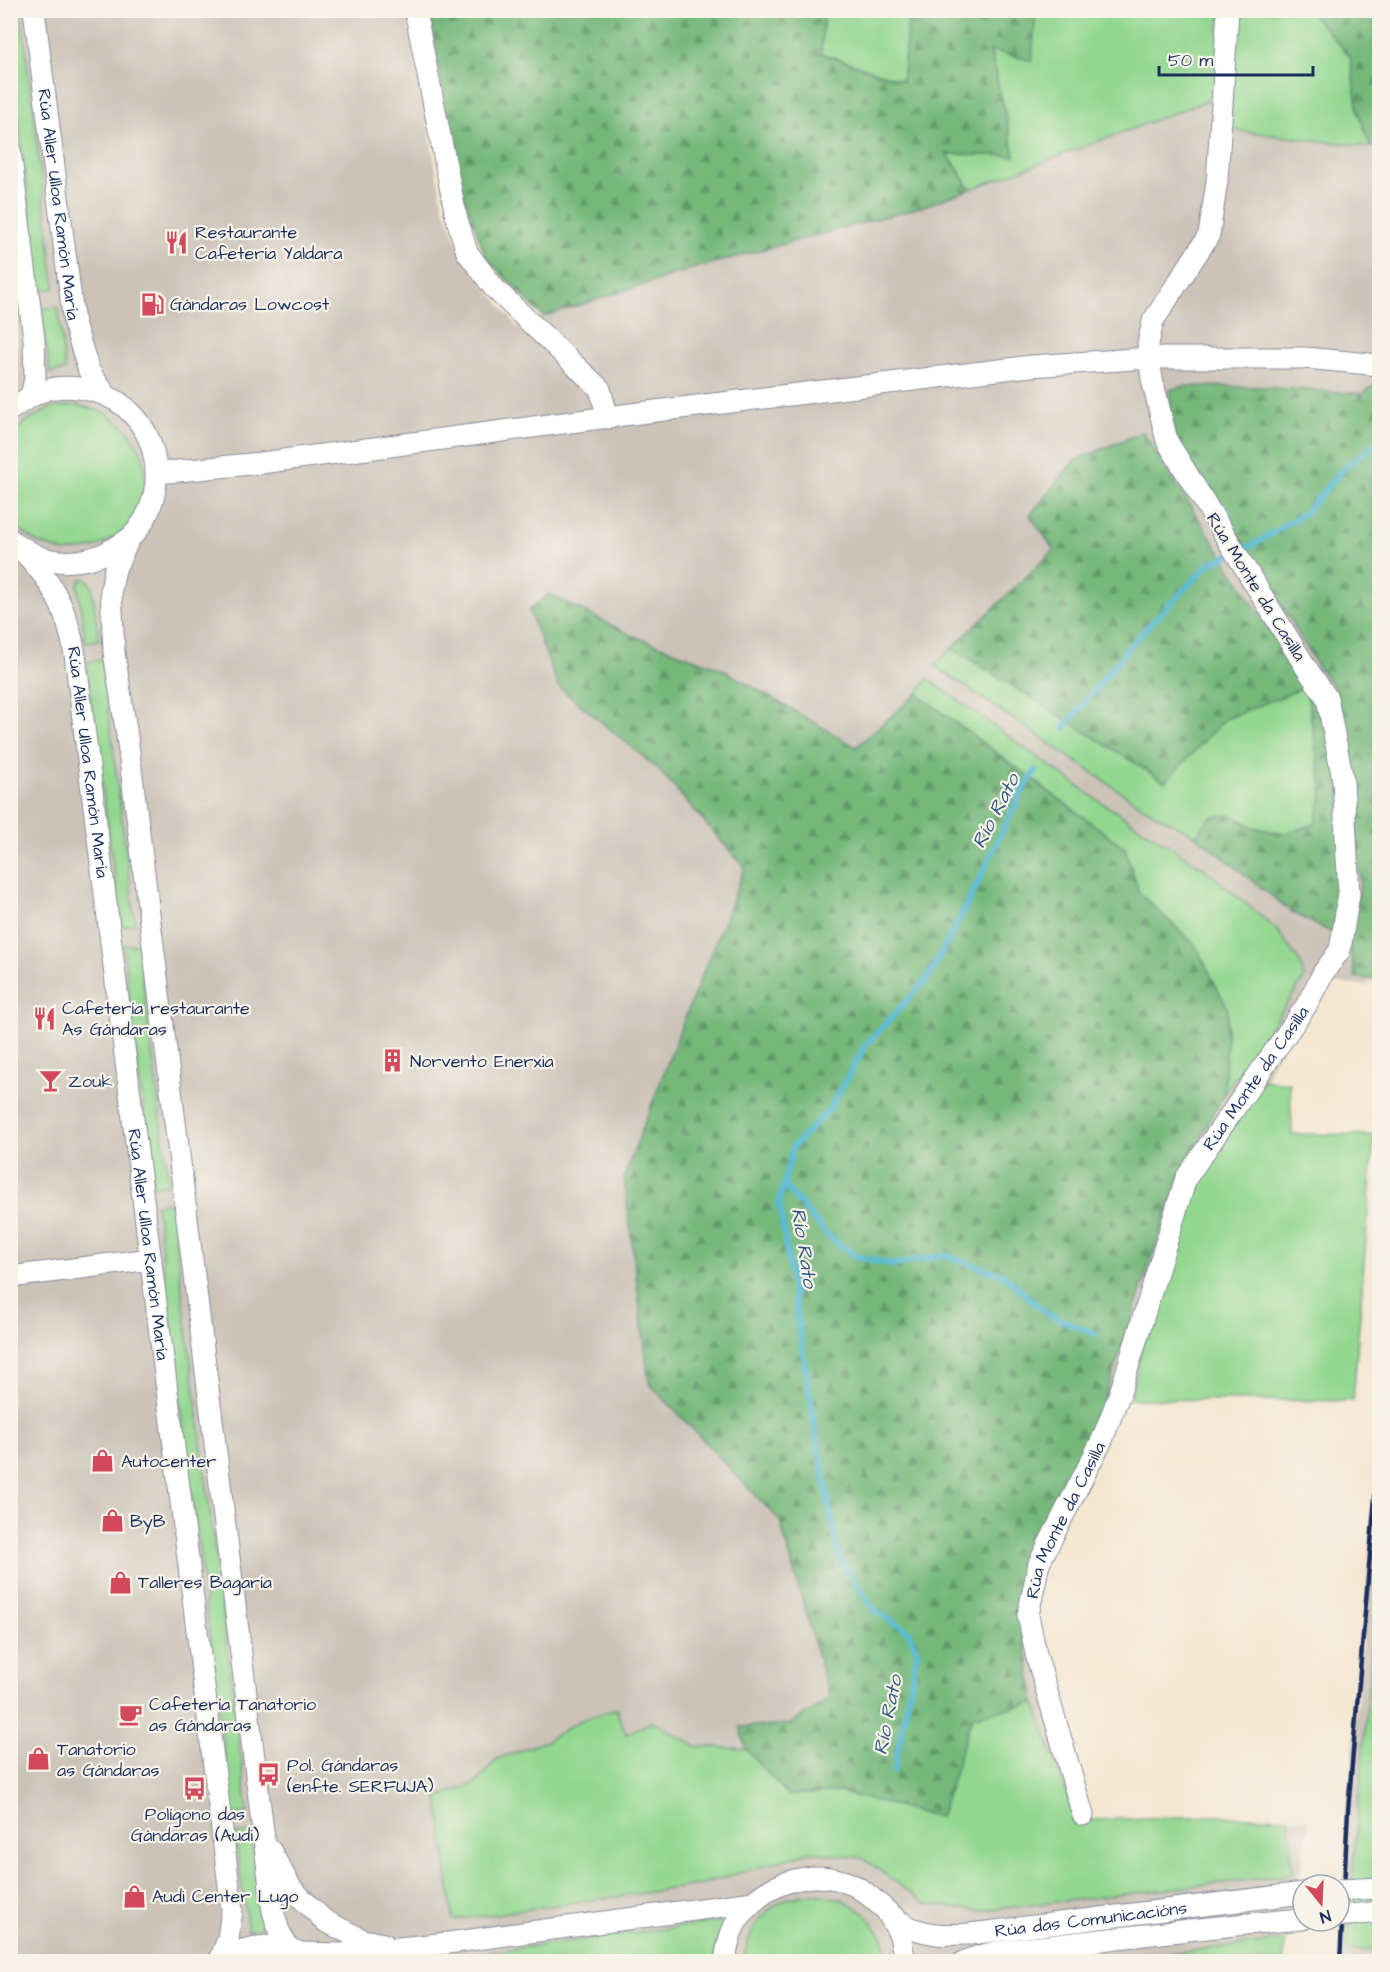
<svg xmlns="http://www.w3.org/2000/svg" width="1390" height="1972" font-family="'Architects Daughter',sans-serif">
  <defs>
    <pattern id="forest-firs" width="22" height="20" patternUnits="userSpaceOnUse" patternTransform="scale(1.5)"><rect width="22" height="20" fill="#75b87a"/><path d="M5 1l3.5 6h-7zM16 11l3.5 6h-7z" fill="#5f9667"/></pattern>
  </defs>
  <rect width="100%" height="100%" fill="#f7f3e8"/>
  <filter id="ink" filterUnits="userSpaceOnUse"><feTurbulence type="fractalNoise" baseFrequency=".0167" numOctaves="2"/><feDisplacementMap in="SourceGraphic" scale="12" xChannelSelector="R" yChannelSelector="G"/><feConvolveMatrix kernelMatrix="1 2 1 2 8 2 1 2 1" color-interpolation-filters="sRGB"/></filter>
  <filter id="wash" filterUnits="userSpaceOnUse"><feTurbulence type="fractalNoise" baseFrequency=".008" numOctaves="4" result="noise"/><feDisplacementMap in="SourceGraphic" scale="24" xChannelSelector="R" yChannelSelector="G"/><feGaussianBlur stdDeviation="1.35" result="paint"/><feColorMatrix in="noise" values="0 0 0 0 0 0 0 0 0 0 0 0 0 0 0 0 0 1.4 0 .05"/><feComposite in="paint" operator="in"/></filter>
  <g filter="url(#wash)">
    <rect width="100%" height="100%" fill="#f4e7d1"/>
    <g fill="#cbc2b8">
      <polygon points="11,11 406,11 443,207 466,263 517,326 695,268 921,207 1206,101 1231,100 1232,130 1379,148 1379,958 1368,986 1311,981 1109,1414 1024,1599 1090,1820 1216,1816 1310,1819 1286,1940 1099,1962 11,1962"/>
      <polygon points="1379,1439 1379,1961 1340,1962 1348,1810"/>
    </g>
    <g fill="#92d78f" stroke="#568376" stroke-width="1.5">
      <polygon points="824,11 909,11 903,81 821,53"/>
      <polygon points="1036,11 1221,11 1215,101 1206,101 971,189 947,153 1015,156 990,49 1032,60"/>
      <polygon points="1238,11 1309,11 1350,56 1358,112 1371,147 1231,130 1231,100"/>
      <polygon points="21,13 55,289 39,290 11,58 11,14"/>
      <polygon points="58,307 65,370 50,373 41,309"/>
      <polygon points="78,405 106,413 129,431 143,456 145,485 137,512 120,535 94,548 65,552 38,543 15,526 11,517 10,439 25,422 50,408"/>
      <polygon points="82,578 89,580 92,588 99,640 85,642 78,585"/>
      <polygon points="952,648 1164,781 1225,719 1306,687 1323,792 1315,824 1283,834 1253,827 1231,815 1211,817 1196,836 1146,809 935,666"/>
      <polygon points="102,660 135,924 121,927 86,662"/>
      <polygon points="928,679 1099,801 1205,869 1277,930 1301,964 1304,979 1224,1094 1228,1009 1195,945 1139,893 1125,848 917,694"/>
      <polygon points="138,944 169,1184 153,1186 123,945"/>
      <polygon points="1263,1080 1290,1083 1292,1134 1374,1135 1353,1401 1130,1399 1154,1295 1190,1190"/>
      <polygon points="171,1203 248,1813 232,1815 156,1204"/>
      <polygon points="1379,1564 1380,1837 1375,1846 1376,1949 1346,1951"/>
      <polygon points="1035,1703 1077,1823 1090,1820 1216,1816 1289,1818 1292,1875 977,1911 925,1903 862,1858 810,1852 699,1885 453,1920 438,1797 476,1783 497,1759 546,1741 579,1721 616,1709 626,1734 653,1721 695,1746 746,1749 788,1795 841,1792 940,1817 972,1716"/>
      <polygon points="251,1832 261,1923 260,1928 248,1931 235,1834"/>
      <path d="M 814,1894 L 842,1899 L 866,1914 L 883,1938 L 888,1961 L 743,1961 C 748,1935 759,1912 785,1900 C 794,1896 805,1896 814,1894 Z"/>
      <polygon points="724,1921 716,1944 714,1961 421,1961"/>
      <polygon points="1286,1940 1283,1961 1099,1961"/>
    </g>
    <g fill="url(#forest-firs)" stroke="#48746c" stroke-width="1.5">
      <polygon points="429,11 824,11 821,53 902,81 909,11 1036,11 1032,61 990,50 1015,156 947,154 971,189 921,207 695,268 543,317 486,258 457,178"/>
      <polygon points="1309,11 1379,11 1379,148 1371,147 1358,112 1350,56"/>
      <polygon points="1379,385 1379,981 1355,977 1349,942 1360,885 1353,770 1334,687 1318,667 1253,557 1175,440 1169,390 1185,386 1265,387 1362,394 1373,386"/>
      <polygon points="1143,432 1306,687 1323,703 1340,779 1343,884 1332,933 1292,912 1196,836 1211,817 1231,815 1253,827 1283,834 1315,824 1323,792 1306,687 1225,719 1165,782 952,648 1054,550 1030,515 1075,460"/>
      <polygon points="549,594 631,635 722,669 856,747 917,694 1125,848 1139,893 1195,945 1228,1009 1224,1094 1177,1183 1099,1415 1054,1505 1018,1602 1035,1703 972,1716 940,1817 841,1792 788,1795 746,1749 740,1727 790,1724 830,1699 780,1521 649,1383 624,1177 684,1020 745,868 658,769 558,686 529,610"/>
    </g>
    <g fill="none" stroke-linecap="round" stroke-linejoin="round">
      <g stroke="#55b9d3" stroke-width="6">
        <polyline points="1064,728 1135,640 1209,564 1258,542 1306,512 1341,471 1380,440"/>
        <polyline points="784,1185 828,1236 855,1256 894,1265 944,1255 1005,1276 1047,1314 1095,1334"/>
        <polyline points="894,1771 917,1652 909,1632 874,1610 839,1558 816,1435 779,1202 793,1147 830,1108 865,1046 928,978 969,901 1020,795 1036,770"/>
      </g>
    </g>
  </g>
  <g filter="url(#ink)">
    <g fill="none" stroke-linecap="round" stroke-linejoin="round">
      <defs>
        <g id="minor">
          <path id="s1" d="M 34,10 L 74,323 L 89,371 L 105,394"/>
          <polyline points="415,10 456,216 467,252 494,288 600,389 608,418"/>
          <polyline points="10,150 34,339 35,378 31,396"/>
          <path d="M 10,410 C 24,400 38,391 55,388 C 69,386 83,388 96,392 C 156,409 175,486 135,533 C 129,540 121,544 113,549 C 94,561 65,565 43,558 C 36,556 29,551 23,548"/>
          <polyline points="157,473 261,463 639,413 1031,366 1149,358 1305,358 1380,365"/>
          <path id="s2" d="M 10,539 C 48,573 67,605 75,655 L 232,1910 L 228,1939 L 220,1960"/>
          <polyline points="129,539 115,569 111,590 114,652 127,736 273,1911 279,1931 289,1948"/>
          <polyline points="10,1277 151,1259"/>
          <path id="s3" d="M 1083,1815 L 1036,1654 L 1028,1615 L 1039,1563 L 1102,1440 L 1120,1393 L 1186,1178 L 1306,1006 L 1323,973 L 1340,950 L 1349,894 L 1343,780 L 1327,698 L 1307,669 L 1167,441 L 1152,379 L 1149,358 L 1148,344 L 1153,321 L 1209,235 L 1217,181 L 1228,10"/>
          <polyline points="270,1850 292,1889 325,1921 363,1940 384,1944"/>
          <polyline points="888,1914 900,1935 905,1962"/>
          <polyline points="302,1953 341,1954 448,1943 753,1902"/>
          <path d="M 218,1962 C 241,1946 270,1942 296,1951"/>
          <path id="s4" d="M 725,1962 C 727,1946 730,1931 739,1918 C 764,1883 812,1866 853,1885 C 875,1895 889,1919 912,1928 C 934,1936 947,1935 970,1934 L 1303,1893"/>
          <path d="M 963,1962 C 994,1948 1033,1949 1066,1944 C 1145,1935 1224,1925 1303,1919"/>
        </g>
      </defs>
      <use href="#minor" stroke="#888b98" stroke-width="23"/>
      <use href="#minor" stroke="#fff" stroke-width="21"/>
      <polyline stroke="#1b2f5e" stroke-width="4.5" points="1340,1962 1348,1810 1380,1439"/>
      <defs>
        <g id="minor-bridge">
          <polyline points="1339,1890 1380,1888"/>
          <polyline points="1339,1916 1380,1912"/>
        </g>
      </defs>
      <use href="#minor-bridge" stroke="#888b98" stroke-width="23" stroke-linecap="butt"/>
      <use href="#minor-bridge" stroke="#fff" stroke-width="21"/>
    </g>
  </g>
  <defs>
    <symbol id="restaurant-bare" viewBox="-9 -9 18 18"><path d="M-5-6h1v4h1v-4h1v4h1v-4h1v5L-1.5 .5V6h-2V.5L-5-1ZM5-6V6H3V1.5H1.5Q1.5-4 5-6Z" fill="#d1495b" stroke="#f7f3e8" stroke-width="2.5" paint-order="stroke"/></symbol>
    <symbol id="fuel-bare" viewBox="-9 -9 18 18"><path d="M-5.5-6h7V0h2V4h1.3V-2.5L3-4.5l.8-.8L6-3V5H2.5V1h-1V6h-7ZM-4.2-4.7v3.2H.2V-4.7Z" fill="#d1495b" stroke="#f7f3e8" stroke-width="2.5" paint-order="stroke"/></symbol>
    <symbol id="building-bare" viewBox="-9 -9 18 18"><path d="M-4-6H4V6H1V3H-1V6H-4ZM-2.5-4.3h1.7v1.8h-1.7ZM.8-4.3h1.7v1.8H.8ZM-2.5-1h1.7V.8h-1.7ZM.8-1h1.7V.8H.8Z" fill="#d1495b" stroke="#f7f3e8" stroke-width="2.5" paint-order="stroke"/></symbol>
    <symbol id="bar-bare" viewBox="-9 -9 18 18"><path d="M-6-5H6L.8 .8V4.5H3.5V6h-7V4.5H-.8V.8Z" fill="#d1495b" stroke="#f7f3e8" stroke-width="2.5" paint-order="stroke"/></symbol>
    <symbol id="shop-bare" viewBox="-9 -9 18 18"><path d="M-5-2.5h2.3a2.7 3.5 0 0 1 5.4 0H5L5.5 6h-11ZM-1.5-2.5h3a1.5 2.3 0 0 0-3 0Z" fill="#d1495b" stroke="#f7f3e8" stroke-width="2.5" paint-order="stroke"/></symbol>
    <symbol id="cafe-bare" viewBox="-9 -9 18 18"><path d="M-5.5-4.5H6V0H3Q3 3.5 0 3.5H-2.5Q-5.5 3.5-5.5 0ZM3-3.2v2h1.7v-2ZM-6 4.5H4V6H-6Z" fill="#d1495b" stroke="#f7f3e8" stroke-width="2.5" paint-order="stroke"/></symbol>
    <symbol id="bus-bare" viewBox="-9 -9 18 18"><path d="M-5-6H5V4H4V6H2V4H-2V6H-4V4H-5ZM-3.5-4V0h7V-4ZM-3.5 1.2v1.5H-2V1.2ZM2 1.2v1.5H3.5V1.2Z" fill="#d1495b" stroke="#f7f3e8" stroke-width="2.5" paint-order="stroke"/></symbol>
  </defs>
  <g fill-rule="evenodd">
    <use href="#restaurant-bare" x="160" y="226" width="33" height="33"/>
    <use href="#fuel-bare" x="136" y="288" width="33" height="33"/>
    <use href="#restaurant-bare" x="28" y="1002" width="33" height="33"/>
    <use href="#building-bare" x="376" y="1044" width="33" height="33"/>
    <use href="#bar-bare" x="34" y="1064" width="33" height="33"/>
    <use href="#shop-bare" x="86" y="1444" width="33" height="33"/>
    <use href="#shop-bare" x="96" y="1504" width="33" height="33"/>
    <use href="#shop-bare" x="104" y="1566" width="33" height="33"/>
    <use href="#cafe-bare" x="114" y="1698" width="33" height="33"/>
    <use href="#shop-bare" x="22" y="1742" width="33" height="33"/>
    <use href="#bus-bare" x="252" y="1758" width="33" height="33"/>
    <use href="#bus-bare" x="178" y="1772" width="33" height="33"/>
    <use href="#shop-bare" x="118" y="1880" width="33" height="33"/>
  </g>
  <g text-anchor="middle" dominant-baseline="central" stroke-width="4.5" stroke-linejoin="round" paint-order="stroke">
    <g font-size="18" fill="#1b2f5e" stroke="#f7f3e8">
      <text stroke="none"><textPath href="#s1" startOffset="196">Rúa Aller Ulloa Ramón María</textPath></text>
      <text transform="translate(1256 587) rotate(58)">Rúa Monte da Casilla</text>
      <text stroke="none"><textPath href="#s2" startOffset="244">Rúa Aller Ulloa Ramón María</textPath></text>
      <text stroke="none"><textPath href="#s3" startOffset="796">Rúa Monte da Casilla</textPath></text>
      <text stroke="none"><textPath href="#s2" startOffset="730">Rúa Aller Ulloa Ramón María</textPath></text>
      <text stroke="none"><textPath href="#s3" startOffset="310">Rúa Monte da Casilla</textPath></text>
      <text stroke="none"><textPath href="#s4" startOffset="429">Rúa das Comunicacións</textPath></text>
    </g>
    <g font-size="18" fill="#1b2f5e" stroke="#f7f3e8" text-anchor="start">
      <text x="195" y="232">Restaurante<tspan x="195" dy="21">Cafetería Yaldara</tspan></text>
      <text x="170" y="304">Gándaras Lowcost</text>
      <text x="62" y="1008">Cafetería restaurante<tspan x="62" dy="21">As Gándaras</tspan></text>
      <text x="410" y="1061">Norvento Enerxia</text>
      <text x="68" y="1081">Zouk</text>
      <text x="121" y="1461">Autocenter</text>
      <text x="130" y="1521">ByB</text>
      <text x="138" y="1582">Talleres Bagaría</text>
      <text x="149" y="1704">Cafetería Tanatorio<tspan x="149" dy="21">as Gándaras</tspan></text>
      <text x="57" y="1749">Tanatorio<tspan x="57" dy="21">as Gándaras</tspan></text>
      <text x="287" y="1765">Pol. Gándaras<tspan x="287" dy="21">(enfte. SERFUJA)</tspan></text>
      <text x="195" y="1814" text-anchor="middle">Polígono das<tspan x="195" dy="21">Gándaras (Audi)</tspan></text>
      <text x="152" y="1896">Audi Center Lugo</text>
    </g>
    <g font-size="20" font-style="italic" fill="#2c5881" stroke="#f7f3e8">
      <text transform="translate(996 811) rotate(-63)">Río Rato</text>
      <text transform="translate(804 1248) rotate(81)">Río Rato</text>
      <text transform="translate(888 1715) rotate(-79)">Río Rato</text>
    </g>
  </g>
  <rect width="1390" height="1972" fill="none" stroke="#f7f3e8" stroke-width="36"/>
  <g transform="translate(1321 1903) rotate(162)"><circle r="28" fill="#f7f3e8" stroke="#9fa5b1" stroke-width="1.5"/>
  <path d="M0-4.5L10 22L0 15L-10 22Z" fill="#d1495b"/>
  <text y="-9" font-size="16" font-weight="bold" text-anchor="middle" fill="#1b2f5e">N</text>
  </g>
  <path d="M1159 66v9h154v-9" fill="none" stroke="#1b2f5e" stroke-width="3"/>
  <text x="1168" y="66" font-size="18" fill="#1b2f5e" stroke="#f7f3e8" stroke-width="4.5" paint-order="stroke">50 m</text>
</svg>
